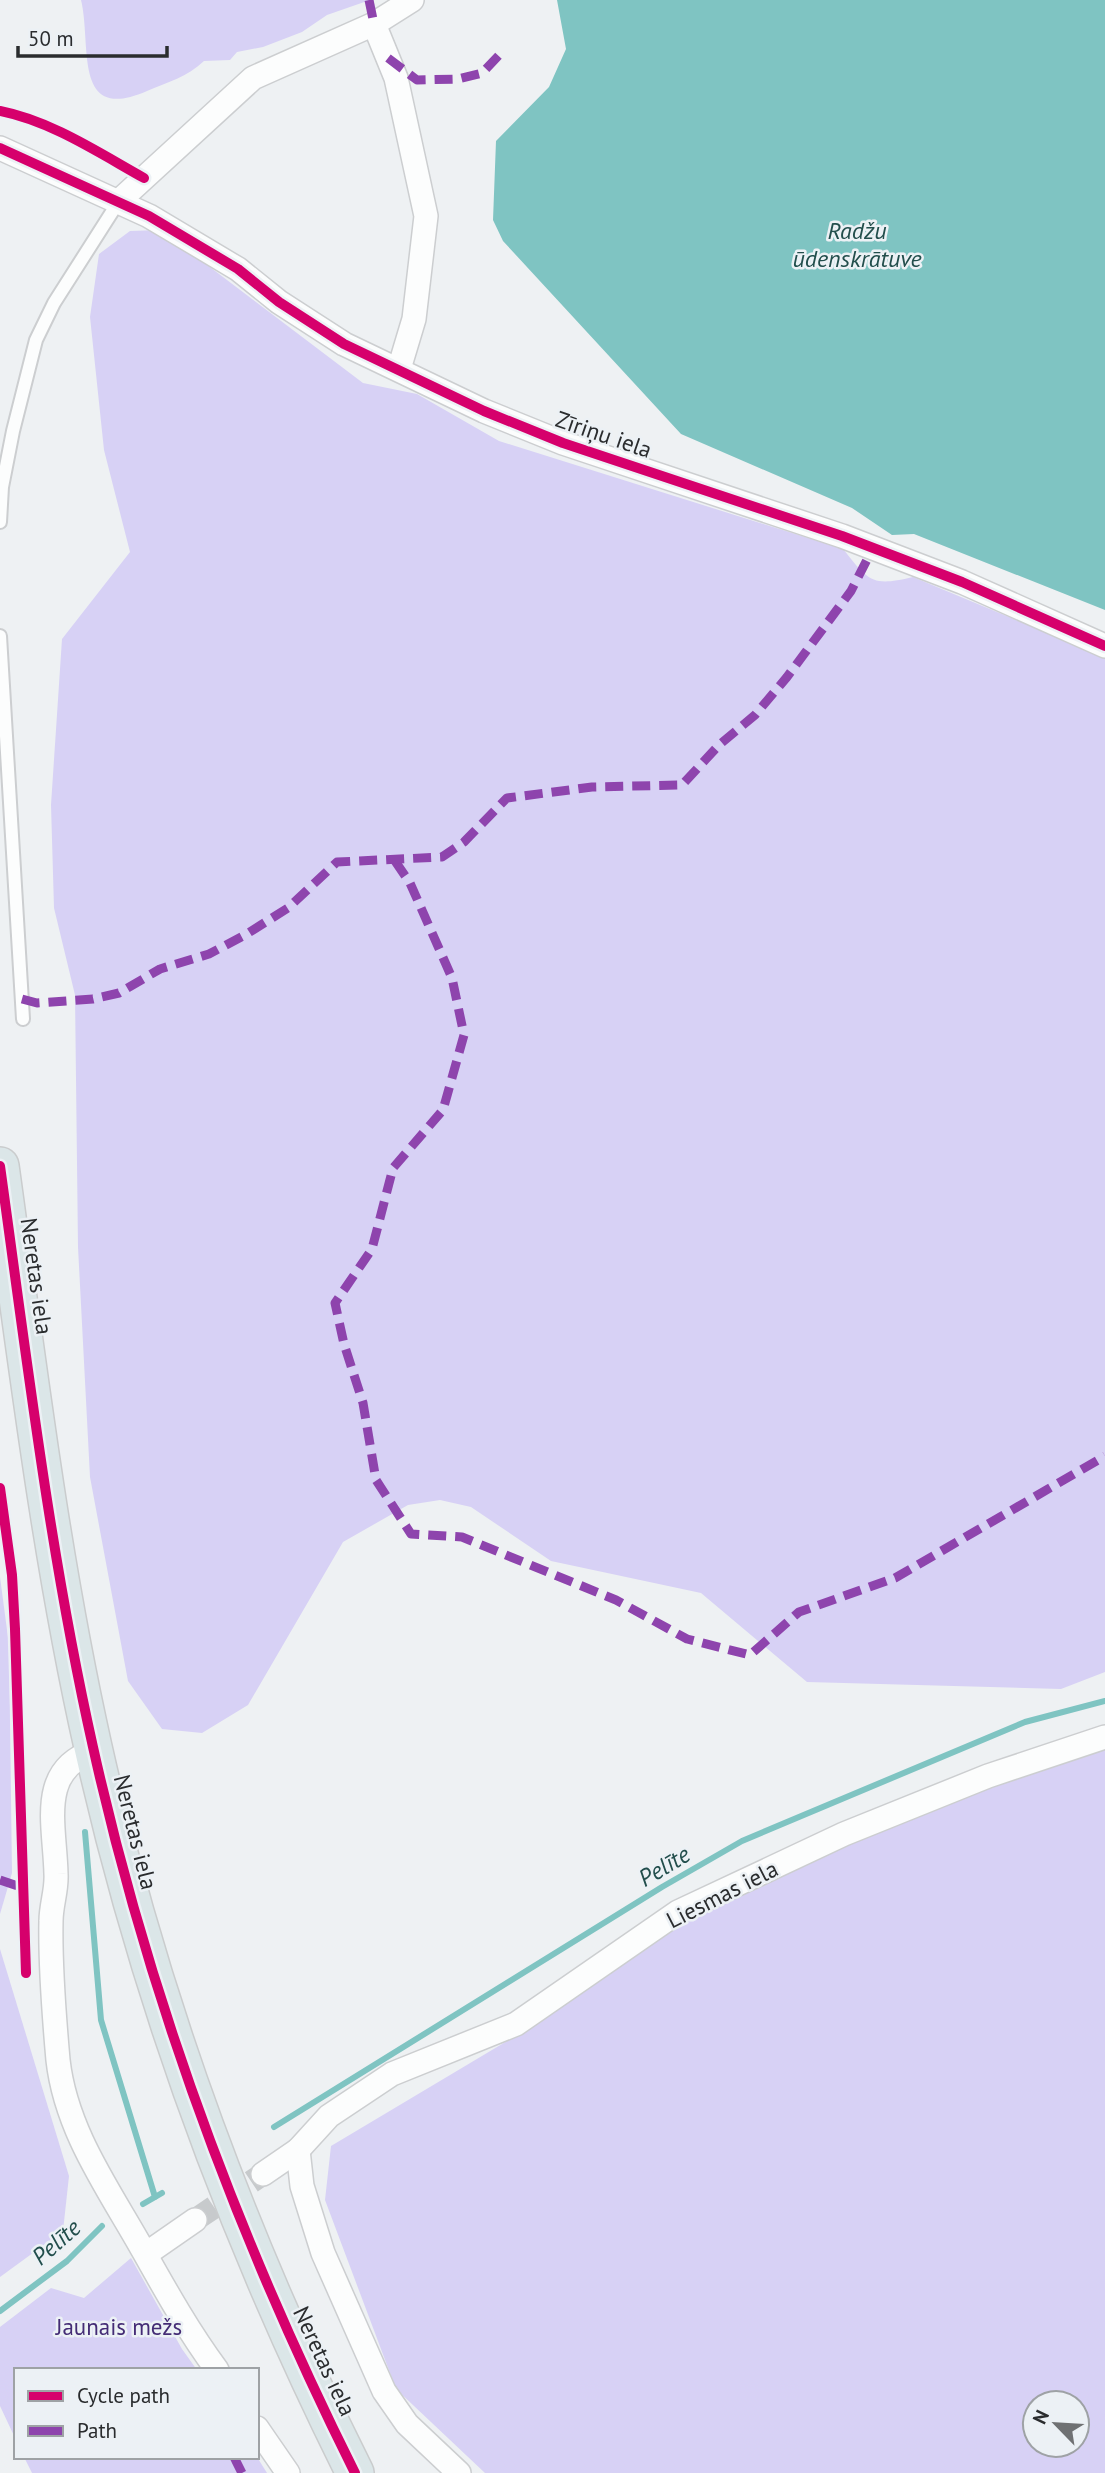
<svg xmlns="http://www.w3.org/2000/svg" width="1105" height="2473" font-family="'PT Sans',sans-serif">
  <rect width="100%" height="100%" fill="#eef1f3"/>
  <g fill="#d7d1f5" fill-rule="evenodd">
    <path d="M 81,0 L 370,0 L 327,15 L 302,32 L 263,47 L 237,52 L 230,60 L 204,61 C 187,77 168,82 147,91 C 72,124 92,45 81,0 Z"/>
    <path d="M 161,230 L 363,383 L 417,394 L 499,441 L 843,549 C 869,581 871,587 913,577 L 1105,657 L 1105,1672 L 1061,1689 L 807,1682 L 701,1593 L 551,1561 L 471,1507 L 440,1500 L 408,1505 L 343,1542 L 248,1705 L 202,1733 L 162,1729 L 128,1681 L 90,1477 L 78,1247 L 75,995 L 54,908 L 51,805 L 62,639 L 130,552 L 104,450 L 90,317 L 99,254 L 130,231 Z"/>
    <polygon points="0,1577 9,1645 12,1873 0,1914"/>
    <path d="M 1105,1748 L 1105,2473 L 485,2473 L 396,2389 L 325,2200 L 331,2146 L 522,2032 L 684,1921 L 848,1844 L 992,1786 ZM 1035,2403 L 1077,2403 L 1077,2445 L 1035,2445 Z"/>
    <polygon points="0,1949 69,2176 63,2231 0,2277"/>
    <polygon points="131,2258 182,2349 197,2370 16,2370 16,2440 0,2406 0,2327 51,2288 84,2298"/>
    <polygon points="24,2457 257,2457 267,2473 32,2473"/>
  </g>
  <polygon fill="#7fc4c2" points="557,0 1105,0 1105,610 914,534 892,535 852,508 681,434 503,241 493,220 496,141 549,87 566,49"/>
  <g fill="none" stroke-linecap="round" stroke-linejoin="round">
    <g stroke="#7fc4c2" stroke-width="6">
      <polyline points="85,1832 101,2020 155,2197"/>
      <polyline points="274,2127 662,1887 742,1841 1025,1722 1105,1701"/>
      <polyline points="143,2204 162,2193"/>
      <polyline points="0,2311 67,2261 102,2226"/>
    </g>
    <polyline stroke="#c7cacc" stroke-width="23" stroke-dasharray="23 11" stroke-linecap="butt" points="195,2220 263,2174"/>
    <defs>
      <g id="service">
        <polyline points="0,522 2,487 13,431 36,340 54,303 119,201"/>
        <polyline points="0,636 23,1019"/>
      </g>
      <g id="minor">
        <polyline points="374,24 396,78 426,216 414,319 399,369"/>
        <polyline points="0,148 149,216 238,269 279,302 344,344 484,411 563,443 842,536 962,582 1105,646"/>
        <polyline points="119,201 253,78 374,24 412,0"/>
        <path d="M 94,1751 C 37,1770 55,1825 56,1874 C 57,1890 51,1905 51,1921 C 50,1966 54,2015 58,2060 C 66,2132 110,2191 144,2252 C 167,2293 189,2332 217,2370"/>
        <polyline points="298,2150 302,2186 323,2253 384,2391 407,2424 459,2473"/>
        <polyline points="263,2174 298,2150 329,2116 392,2074 516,2024 678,1912 844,1834 988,1776 1105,1737"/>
        <polyline points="146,2254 195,2220"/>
        <polyline points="257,2428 288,2473"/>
      </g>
      <path id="primary" d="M 0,1166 C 27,1360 50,1555 93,1747 C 149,1998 240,2243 355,2473"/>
    </defs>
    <use href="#service" stroke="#ccced0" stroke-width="16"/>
    <use href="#minor" stroke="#ccced0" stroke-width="26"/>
    <use href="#primary" stroke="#cacccd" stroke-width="40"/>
    <use href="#service" stroke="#fcfdfd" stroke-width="12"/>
    <use href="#minor" stroke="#fcfdfd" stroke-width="23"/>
    <use href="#primary" stroke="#dbe6e8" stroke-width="37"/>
    <g stroke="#8e44ad" stroke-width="9" stroke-dasharray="18 9" stroke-linecap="butt">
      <polyline points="369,0 374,24"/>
      <polyline points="388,58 417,80 458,79 482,73 503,51"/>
      <polyline points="395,861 410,883 452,978 464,1035 443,1110 393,1168 372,1249 335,1303 344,1344 363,1403 376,1480 411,1534 462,1537 616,1600 687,1639 750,1655 799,1612 895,1578 1105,1456"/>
      <polyline points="22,999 37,1003 93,999 119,993 160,969 209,954 245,935 288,908 337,862 442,857 464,842 507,798 592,787 682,785 719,745 755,715 787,677 851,591 873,548"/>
      <polyline points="0,1880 24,1888"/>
      <polyline points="234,2457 242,2473"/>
    </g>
    <defs>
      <g id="cycleway">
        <path d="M 0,111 C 51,121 99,153 144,178"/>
        <polyline points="0,148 149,216 238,269 279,302 344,344 484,411 563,443 842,536 962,582 1105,646"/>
        <path d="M 0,1166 C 27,1360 50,1555 93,1747 C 149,1998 240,2243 355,2473"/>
        <polyline points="0,1488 12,1575 15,1629 26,1973"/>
      </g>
    </defs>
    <use href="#cycleway" stroke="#ecf1f5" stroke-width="15"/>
    <use href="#cycleway" stroke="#d6006c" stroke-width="10"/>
  </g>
  <g text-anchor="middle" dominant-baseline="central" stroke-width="5" stroke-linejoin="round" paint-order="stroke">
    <g font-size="23" fill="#2a2c2e" stroke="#ecf1f5">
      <text transform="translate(604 434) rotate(19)">Zīriņu iela</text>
      <text transform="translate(37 1276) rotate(82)">Neretas iela</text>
      <text transform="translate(136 1832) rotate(76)">Neretas iela</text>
      <text transform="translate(722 1894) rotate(-27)">Liesmas iela</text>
      <text transform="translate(325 2361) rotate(65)">Neretas iela</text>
    </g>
    <g font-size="23" fill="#442c75" stroke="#ecf1f5">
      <text x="119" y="2326">Jaunais mežs</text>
    </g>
    <g font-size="24" font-style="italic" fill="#224e4c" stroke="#ecf1f5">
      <text x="857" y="230">Radžu<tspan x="857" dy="28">ūdenskrātuve</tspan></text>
      <text transform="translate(664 1866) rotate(-31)">Pelīte</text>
      <text transform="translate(56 2242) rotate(-41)">Pelīte</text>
    </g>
  </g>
  <rect x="14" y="2368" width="245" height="91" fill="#ecf1f5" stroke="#9ea2a5" stroke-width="2"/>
  <rect x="28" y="2391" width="35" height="10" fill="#d6006c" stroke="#9ea2a5" stroke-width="2"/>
  <text x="77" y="2403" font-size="21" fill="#2a2c2e">Cycle path</text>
  <rect x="28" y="2426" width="35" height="10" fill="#8e44ad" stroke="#9ea2a5" stroke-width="2"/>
  <text x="77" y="2438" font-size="21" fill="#2a2c2e">Path</text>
  <g transform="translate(1056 2424) rotate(295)"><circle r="33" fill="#ecf1f5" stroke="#9ea2a5" stroke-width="2"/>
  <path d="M0-5L12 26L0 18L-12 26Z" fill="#6f7173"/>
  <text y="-10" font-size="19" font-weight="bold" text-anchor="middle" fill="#2a2c2e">N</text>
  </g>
  <path d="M18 46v10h149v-10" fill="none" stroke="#2a2c2e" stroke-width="3.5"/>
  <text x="28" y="46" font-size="21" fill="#2a2c2e" stroke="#ecf1f5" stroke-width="5" paint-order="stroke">50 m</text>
</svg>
